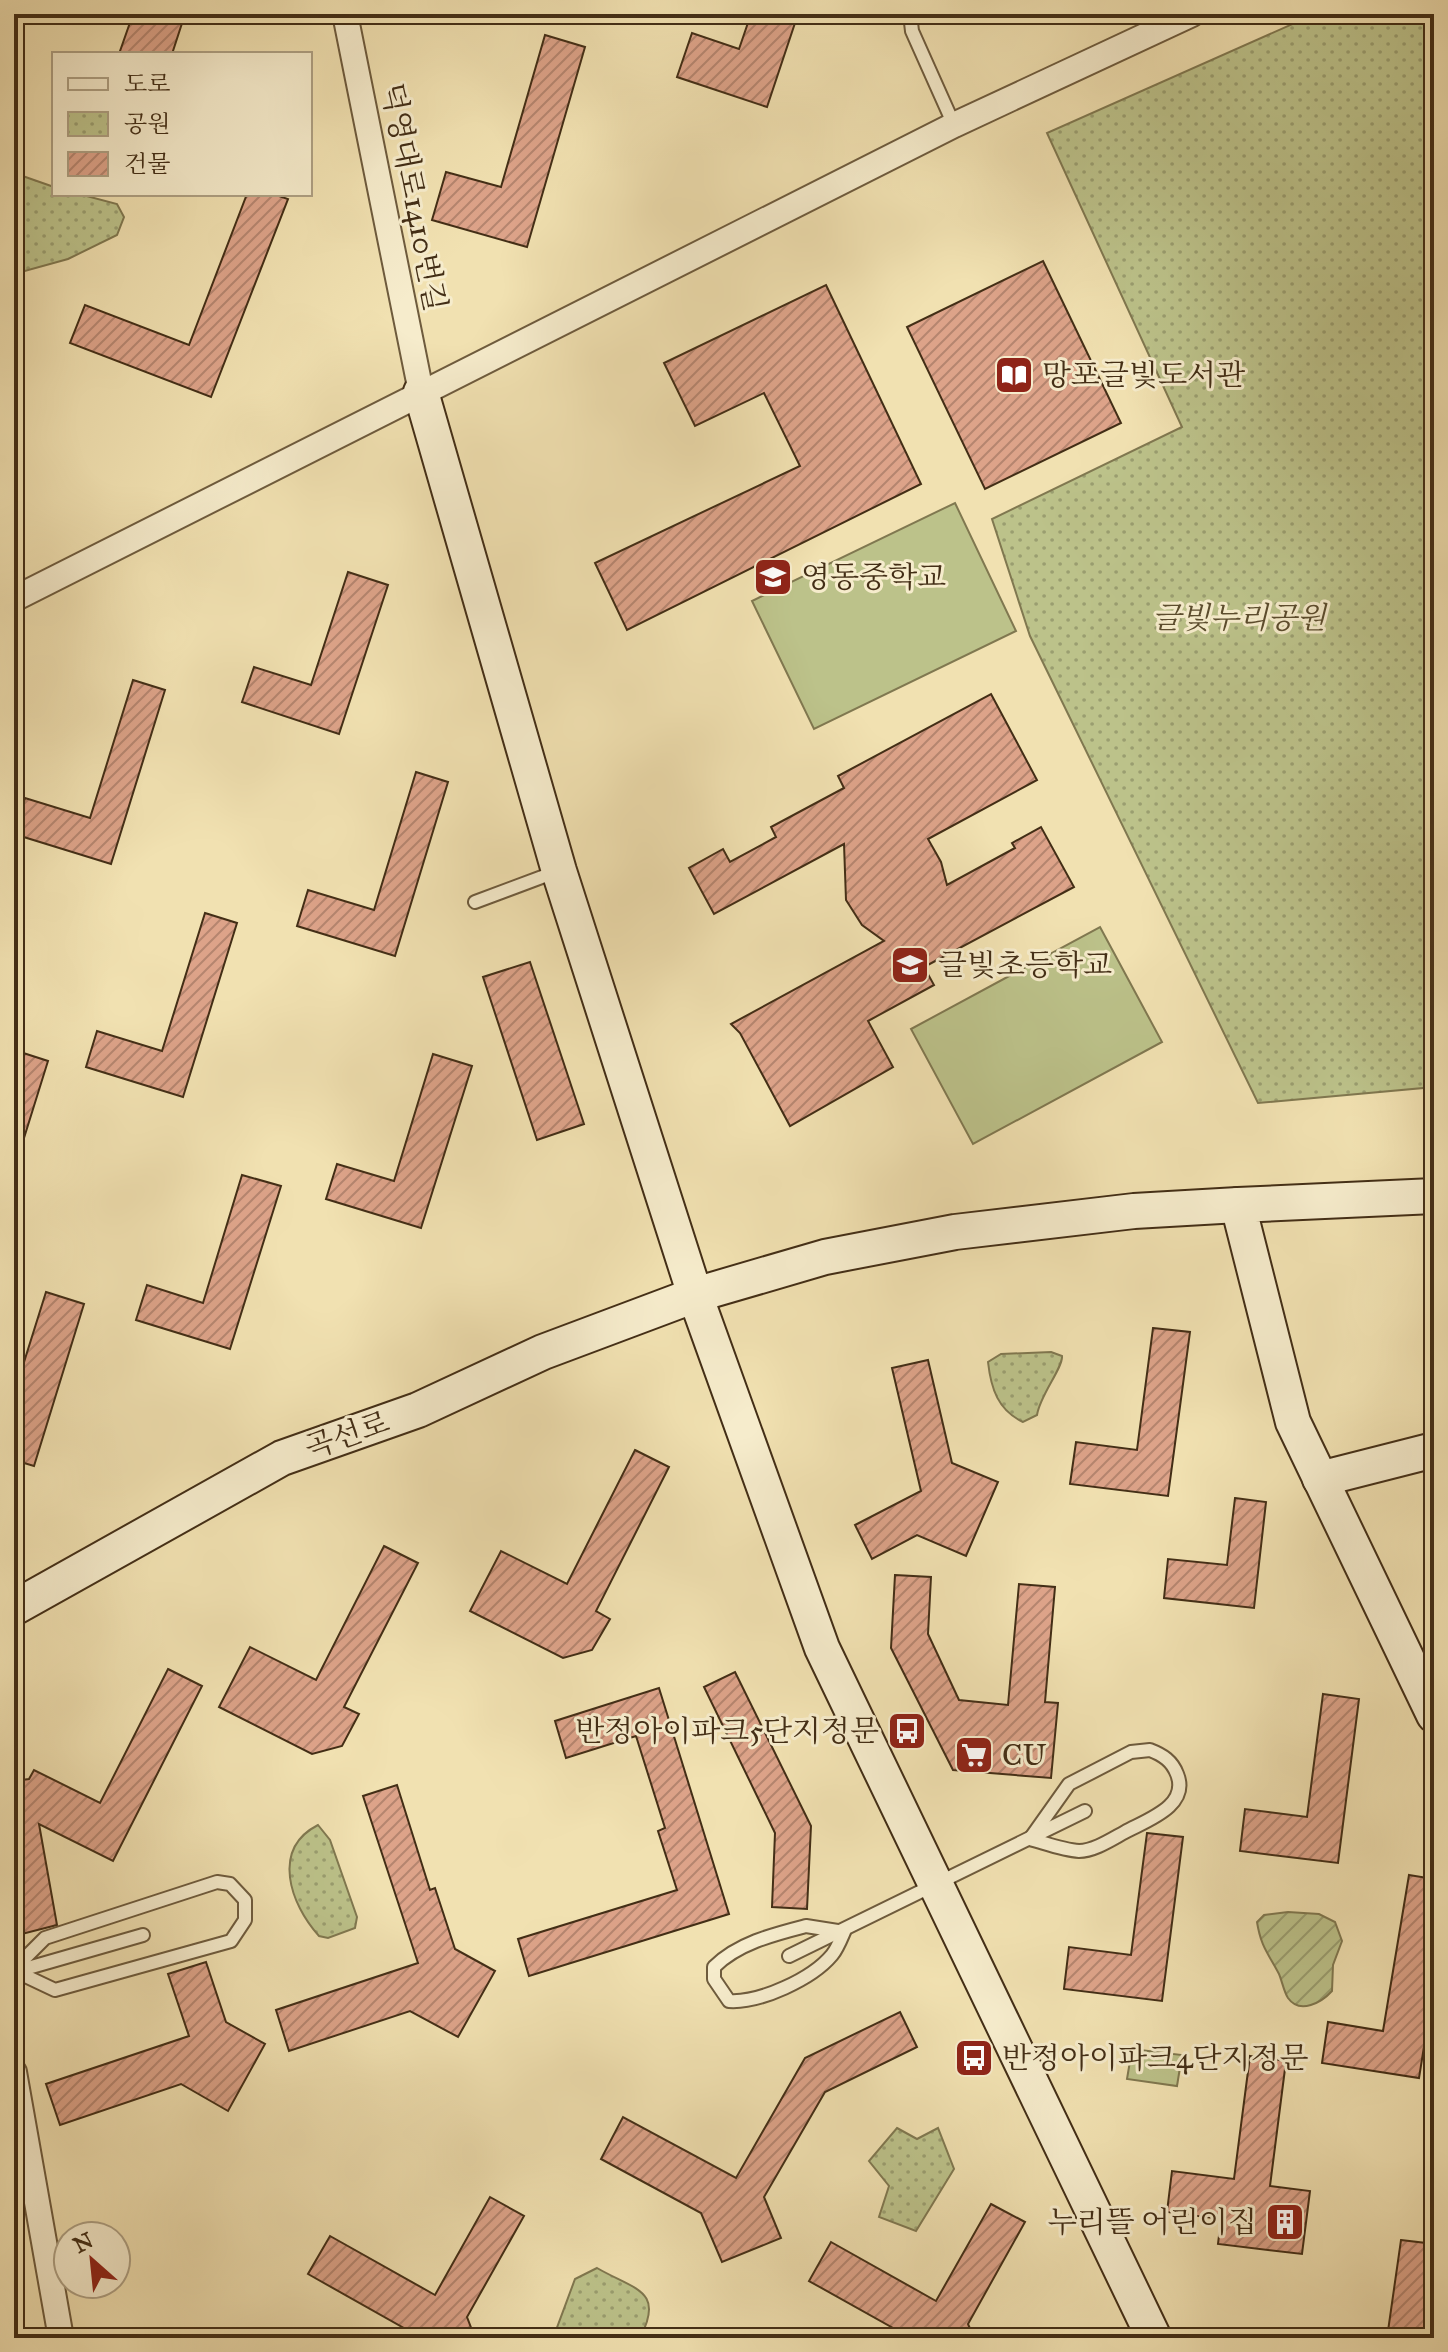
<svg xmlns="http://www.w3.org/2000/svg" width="1448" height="2352" font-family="'IM FELL Great Primer','Noto Serif KR',serif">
  <defs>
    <pattern id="park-dots" width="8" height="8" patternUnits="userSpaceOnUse" patternTransform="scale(2)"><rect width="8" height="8" fill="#bcc28a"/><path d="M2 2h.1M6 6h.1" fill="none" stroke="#9a9e70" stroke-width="1.8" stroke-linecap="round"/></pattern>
    <pattern id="garden-furrows" width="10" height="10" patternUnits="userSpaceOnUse" patternTransform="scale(2)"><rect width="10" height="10" fill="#bcc28a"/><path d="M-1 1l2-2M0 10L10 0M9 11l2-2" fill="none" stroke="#9a9e70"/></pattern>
    <pattern id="building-hatch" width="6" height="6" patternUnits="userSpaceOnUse" patternTransform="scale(2)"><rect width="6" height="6" fill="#dda389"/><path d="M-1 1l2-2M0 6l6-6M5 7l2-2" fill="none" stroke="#b5856f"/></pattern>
  </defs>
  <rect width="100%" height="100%" fill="#f1e1b1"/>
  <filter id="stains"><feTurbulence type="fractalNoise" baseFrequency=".0025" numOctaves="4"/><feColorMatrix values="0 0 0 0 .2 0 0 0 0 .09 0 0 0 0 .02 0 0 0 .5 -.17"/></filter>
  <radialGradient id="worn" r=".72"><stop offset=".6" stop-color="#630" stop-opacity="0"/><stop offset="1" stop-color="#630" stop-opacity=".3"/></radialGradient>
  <g fill="#bcc28a" stroke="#807850" stroke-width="2">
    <polygon points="955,503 1016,631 814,729 752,601"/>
    <polygon points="1100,927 1162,1042 973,1144 911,1029"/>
    <polygon points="1132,2049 1182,2055 1177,2086 1127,2079"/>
  </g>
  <g fill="url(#park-dots)" stroke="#807850" stroke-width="2">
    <polygon points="1315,14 1434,14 1434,1087 1258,1103 1030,636 992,519 1182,427 1047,133"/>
    <polygon points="14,173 54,187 54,194 79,194 117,204 124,217 117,235 68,259 14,274"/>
    <path d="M 1051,1352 L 1062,1356 C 1063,1368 1040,1395 1037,1415 L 1023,1422 C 998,1410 991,1389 988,1362 L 1001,1354 Z"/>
    <path d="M 318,1825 L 330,1840 L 357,1917 L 355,1928 L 328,1938 L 319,1936 C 290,1904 271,1849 318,1825 Z"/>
    <polygon points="897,2128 917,2139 938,2128 954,2169 916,2231 879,2217 889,2186 869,2161"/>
    <path d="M 597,2268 C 635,2290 665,2290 640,2338 L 558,2338 L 555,2333 L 575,2279 Z"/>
  </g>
  <path fill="url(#garden-furrows)" stroke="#807850" stroke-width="2" d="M 1288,1912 L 1319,1914 L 1335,1922 L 1342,1941 L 1333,1965 L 1332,1991 C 1322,2002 1300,2015 1288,1998 C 1284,1992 1282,1981 1279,1974 C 1268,1953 1261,1947 1257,1922 L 1264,1915 Z"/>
  <g fill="url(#building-hatch)" stroke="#432e16" stroke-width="2">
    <polygon points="133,14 185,14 172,54 119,54"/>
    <polygon points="751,14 798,14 767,107 677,77 692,33 739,49"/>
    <polygon points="545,35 585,47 527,247 432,220 446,172 501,187"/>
    <polygon points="247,194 273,194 288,199 211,397 70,343 85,305 189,345"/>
    <polygon points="1043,261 1121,423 985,489 907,327"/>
    <polygon points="826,285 921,484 627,630 595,563 800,466 764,393 695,426 664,363"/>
    <polygon points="348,572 388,585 339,734 242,702 254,667 311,685"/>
    <polygon points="133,680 165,690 111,864 14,834 25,798 90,818"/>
    <polygon points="991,694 1037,780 928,839 941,862 947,885 1015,848 1012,843 1041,827 1074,887 924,967 934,985 868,1021 893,1067 790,1126 740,1033 731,1024 884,941 862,925 846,900 844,844 714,914 689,868 723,849 730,862 776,837 771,827 844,788 838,776"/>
    <polygon points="416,772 448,782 395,956 297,926 308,890 374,910"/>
    <polygon points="205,913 237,923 183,1097 86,1067 97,1031 162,1051"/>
    <polygon points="530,962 584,1124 537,1140 483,977"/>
    <polygon points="14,1050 48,1061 19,1154 14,1154"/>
    <polygon points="433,1054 472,1066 421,1228 326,1199 337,1164 394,1181"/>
    <polygon points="242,1175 281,1186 230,1349 136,1320 147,1285 203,1303"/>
    <polygon points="46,1292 84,1304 34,1466 14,1460 14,1394"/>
    <polygon points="1153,1328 1190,1332 1168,1496 1070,1484 1076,1442 1137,1450"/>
    <polygon points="928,1360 952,1463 998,1482 966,1556 917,1535 872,1559 855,1525 921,1491 892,1368"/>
    <polygon points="635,1450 669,1467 596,1611 610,1619 592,1650 563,1658 470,1611 501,1551 567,1584"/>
    <polygon points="1235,1498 1266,1502 1254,1608 1164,1598 1168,1559 1227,1565"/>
    <polygon points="384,1546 418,1563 344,1707 359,1714 342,1746 312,1754 219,1707 250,1647 316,1680"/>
    <polygon points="895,1575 931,1577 928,1634 959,1700 1008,1705 1019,1584 1055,1587 1045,1702 1058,1703 1051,1778 953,1770 891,1648"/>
    <polygon points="168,1669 202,1686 113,1861 39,1824 57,1925 14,1936 14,1781 29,1779 34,1770 100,1803"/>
    <polygon points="735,1672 811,1826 807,1909 772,1907 775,1833 704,1687"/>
    <polygon points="659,1688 729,1914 529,1976 518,1939 677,1890 658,1831 665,1828 636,1736 566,1758 555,1721"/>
    <polygon points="1323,1694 1359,1699 1338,1863 1240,1851 1245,1809 1307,1817"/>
    <polygon points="397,1785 430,1890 435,1888 455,1949 495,1971 458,2037 410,2011 289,2051 276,2010 418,1963 363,1796"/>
    <polygon points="1147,1833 1183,1837 1162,2001 1064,1989 1069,1947 1131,1955"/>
    <polygon points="1409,1875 1434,1879 1434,1984 1419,2078 1322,2063 1328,2022 1383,2031"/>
    <polygon points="206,1962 226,2022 265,2044 228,2111 181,2084 60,2125 46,2084 189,2036 168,1974"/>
    <polygon points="900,2012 917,2047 825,2092 764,2197 781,2238 722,2262 701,2213 601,2159 623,2117 736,2178 805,2058"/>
    <polygon points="1250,2056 1286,2061 1270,2186 1310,2191 1302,2254 1218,2244 1221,2219 1167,2212 1172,2171 1234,2179"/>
    <polygon points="490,2197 524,2216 467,2317 475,2338 412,2338 409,2331 308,2274 330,2236 435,2295"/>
    <polygon points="991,2204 1025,2222 968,2324 974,2338 911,2338 809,2281 831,2242 936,2301"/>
    <polygon points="1401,2240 1434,2244 1434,2338 1387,2338"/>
  </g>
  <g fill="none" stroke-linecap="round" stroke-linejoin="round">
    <defs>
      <g id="lane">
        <polyline points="910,14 912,31 954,125"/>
        <polyline points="475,902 558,871"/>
        <path d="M 1150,1750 C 1163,1755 1172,1761 1177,1774 C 1190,1806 1147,1820 1125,1832 C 1112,1839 1094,1851 1079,1851 C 1063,1850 1045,1843 1030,1839 L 1069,1784 L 1131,1752 Z"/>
        <polygon points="217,1882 230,1884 245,1900 245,1920 231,1941 55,1990 17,1972 25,1958 45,1938"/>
        <path d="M 806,1926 L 844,1932 C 841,1939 837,1949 832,1955 C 812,1979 760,2003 729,2001 L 714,1979 L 714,1967 C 738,1943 775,1934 806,1926 Z"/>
        <polyline points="789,1956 1085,1811"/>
        <polyline points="14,1972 143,1935"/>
      </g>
      <g id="street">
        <polyline points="345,14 421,392"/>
        <polyline points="14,599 954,125 1192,14"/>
        <polyline points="14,2072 61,2338"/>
      </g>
      <g id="secondary">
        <polyline points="421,392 559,871 695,1295 822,1648 1154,2338"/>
        <polyline points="1434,1196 1238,1205 1293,1422 1434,1715"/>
        <polyline points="1320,1479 1434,1450"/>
        <polyline points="14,1608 282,1458 418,1410 543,1352 695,1295 825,1257 955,1232 1134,1211 1238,1205"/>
      </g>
    </defs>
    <use href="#lane" stroke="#6e5b3d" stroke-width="16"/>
    <use href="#street" stroke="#6e5b3d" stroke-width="28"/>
    <use href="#secondary" stroke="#432e16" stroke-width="38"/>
    <use href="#lane" stroke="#f6eccc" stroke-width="12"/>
    <use href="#street" stroke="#f6eccc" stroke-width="24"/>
    <use href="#secondary" stroke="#f6eccc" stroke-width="34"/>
  </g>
  <defs>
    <symbol id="library-square" viewBox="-11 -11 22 22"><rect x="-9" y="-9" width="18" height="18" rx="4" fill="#8f2418" stroke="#f6eccc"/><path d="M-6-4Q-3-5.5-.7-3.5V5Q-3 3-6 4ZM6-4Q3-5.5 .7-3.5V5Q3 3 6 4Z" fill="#fff"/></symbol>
    <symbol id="school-square" viewBox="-11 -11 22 22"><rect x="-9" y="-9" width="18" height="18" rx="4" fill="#8f2418" stroke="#f6eccc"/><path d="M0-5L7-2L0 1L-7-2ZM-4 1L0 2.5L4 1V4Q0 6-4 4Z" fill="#fff"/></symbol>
    <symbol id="bus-square" viewBox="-11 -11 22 22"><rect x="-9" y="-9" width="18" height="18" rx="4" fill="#8f2418" stroke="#f6eccc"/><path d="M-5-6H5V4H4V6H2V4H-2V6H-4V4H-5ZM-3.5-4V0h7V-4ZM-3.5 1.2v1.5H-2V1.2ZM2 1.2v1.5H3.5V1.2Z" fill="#fff"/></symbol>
    <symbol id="supermarket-square" viewBox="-11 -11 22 22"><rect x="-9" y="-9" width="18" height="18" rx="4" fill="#8f2418" stroke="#f6eccc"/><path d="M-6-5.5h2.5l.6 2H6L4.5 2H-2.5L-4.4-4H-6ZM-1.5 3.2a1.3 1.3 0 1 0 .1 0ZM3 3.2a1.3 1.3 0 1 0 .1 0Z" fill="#fff"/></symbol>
    <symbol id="building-square" viewBox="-11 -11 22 22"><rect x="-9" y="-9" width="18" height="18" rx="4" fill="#8f2418" stroke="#f6eccc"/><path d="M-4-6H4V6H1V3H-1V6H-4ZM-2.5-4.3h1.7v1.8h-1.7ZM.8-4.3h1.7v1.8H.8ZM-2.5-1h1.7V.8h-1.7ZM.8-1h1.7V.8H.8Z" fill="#fff"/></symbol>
  </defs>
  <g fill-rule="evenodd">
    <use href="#library-square" x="992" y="353" width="44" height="44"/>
    <use href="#school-square" x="751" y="555" width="44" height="44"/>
    <use href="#school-square" x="888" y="943" width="44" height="44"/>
    <use href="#bus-square" x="885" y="1709" width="44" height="44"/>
    <use href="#supermarket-square" x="952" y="1733" width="44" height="44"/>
    <use href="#bus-square" x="952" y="2036" width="44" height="44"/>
    <use href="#building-square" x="1263" y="2200" width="44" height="44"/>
  </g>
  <g text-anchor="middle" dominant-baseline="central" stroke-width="6" stroke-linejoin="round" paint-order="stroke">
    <g font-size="30" fill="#432e16" stroke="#f6eccc">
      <text transform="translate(414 197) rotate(79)">덕영대로1410번길</text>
      <text transform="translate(347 1435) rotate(-19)">곡선로</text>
    </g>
    <g font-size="30" fill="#432e16" stroke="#f6eccc" text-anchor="start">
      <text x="1042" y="375">망포글빛도서관</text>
      <text x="801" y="577">영동중학교</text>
      <text x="938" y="965">글빛초등학교</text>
      <text x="879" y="1731" text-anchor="end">반정아이파크5단지정문</text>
      <text x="1002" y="1755">CU</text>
      <text x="1002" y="2058">반정아이파크4단지정문</text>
      <text x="1257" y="2222" text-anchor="end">누리뜰 어린이집</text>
    </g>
    <g font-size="30" font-style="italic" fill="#5b4c2d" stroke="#f6eccc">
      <text x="1239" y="618">글빛누리공원</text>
    </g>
  </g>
  <rect width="1448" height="2352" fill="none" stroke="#f1e1b1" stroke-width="48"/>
  <rect x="16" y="16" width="1416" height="2320" fill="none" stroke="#432e16" stroke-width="4"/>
  <rect x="24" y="24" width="1400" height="2304" fill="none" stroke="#432e16" stroke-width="2"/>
  <rect x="52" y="52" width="260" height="144" fill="#f6eccc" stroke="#aea083" stroke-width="2"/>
  <rect x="68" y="78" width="40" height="12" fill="#f6eccc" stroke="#aea083" stroke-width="2"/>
  <text x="124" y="92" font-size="24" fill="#432e16">도로</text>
  <rect x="68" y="112" width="40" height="24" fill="url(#park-dots)" stroke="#aea083" stroke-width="2"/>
  <text x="124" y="132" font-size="24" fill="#432e16">공원</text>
  <rect x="68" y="152" width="40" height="24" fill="url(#building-hatch)" stroke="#aea083" stroke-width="2"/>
  <text x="124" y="172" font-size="24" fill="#432e16">건물</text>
  <g transform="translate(92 2260) rotate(333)"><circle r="38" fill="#f6eccc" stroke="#aea083" stroke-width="2"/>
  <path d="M0-6L14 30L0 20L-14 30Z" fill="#8f2418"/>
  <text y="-12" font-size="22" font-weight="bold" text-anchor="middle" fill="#432e16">N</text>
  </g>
  <rect width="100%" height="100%" filter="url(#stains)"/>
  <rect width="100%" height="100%" fill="url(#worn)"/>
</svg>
